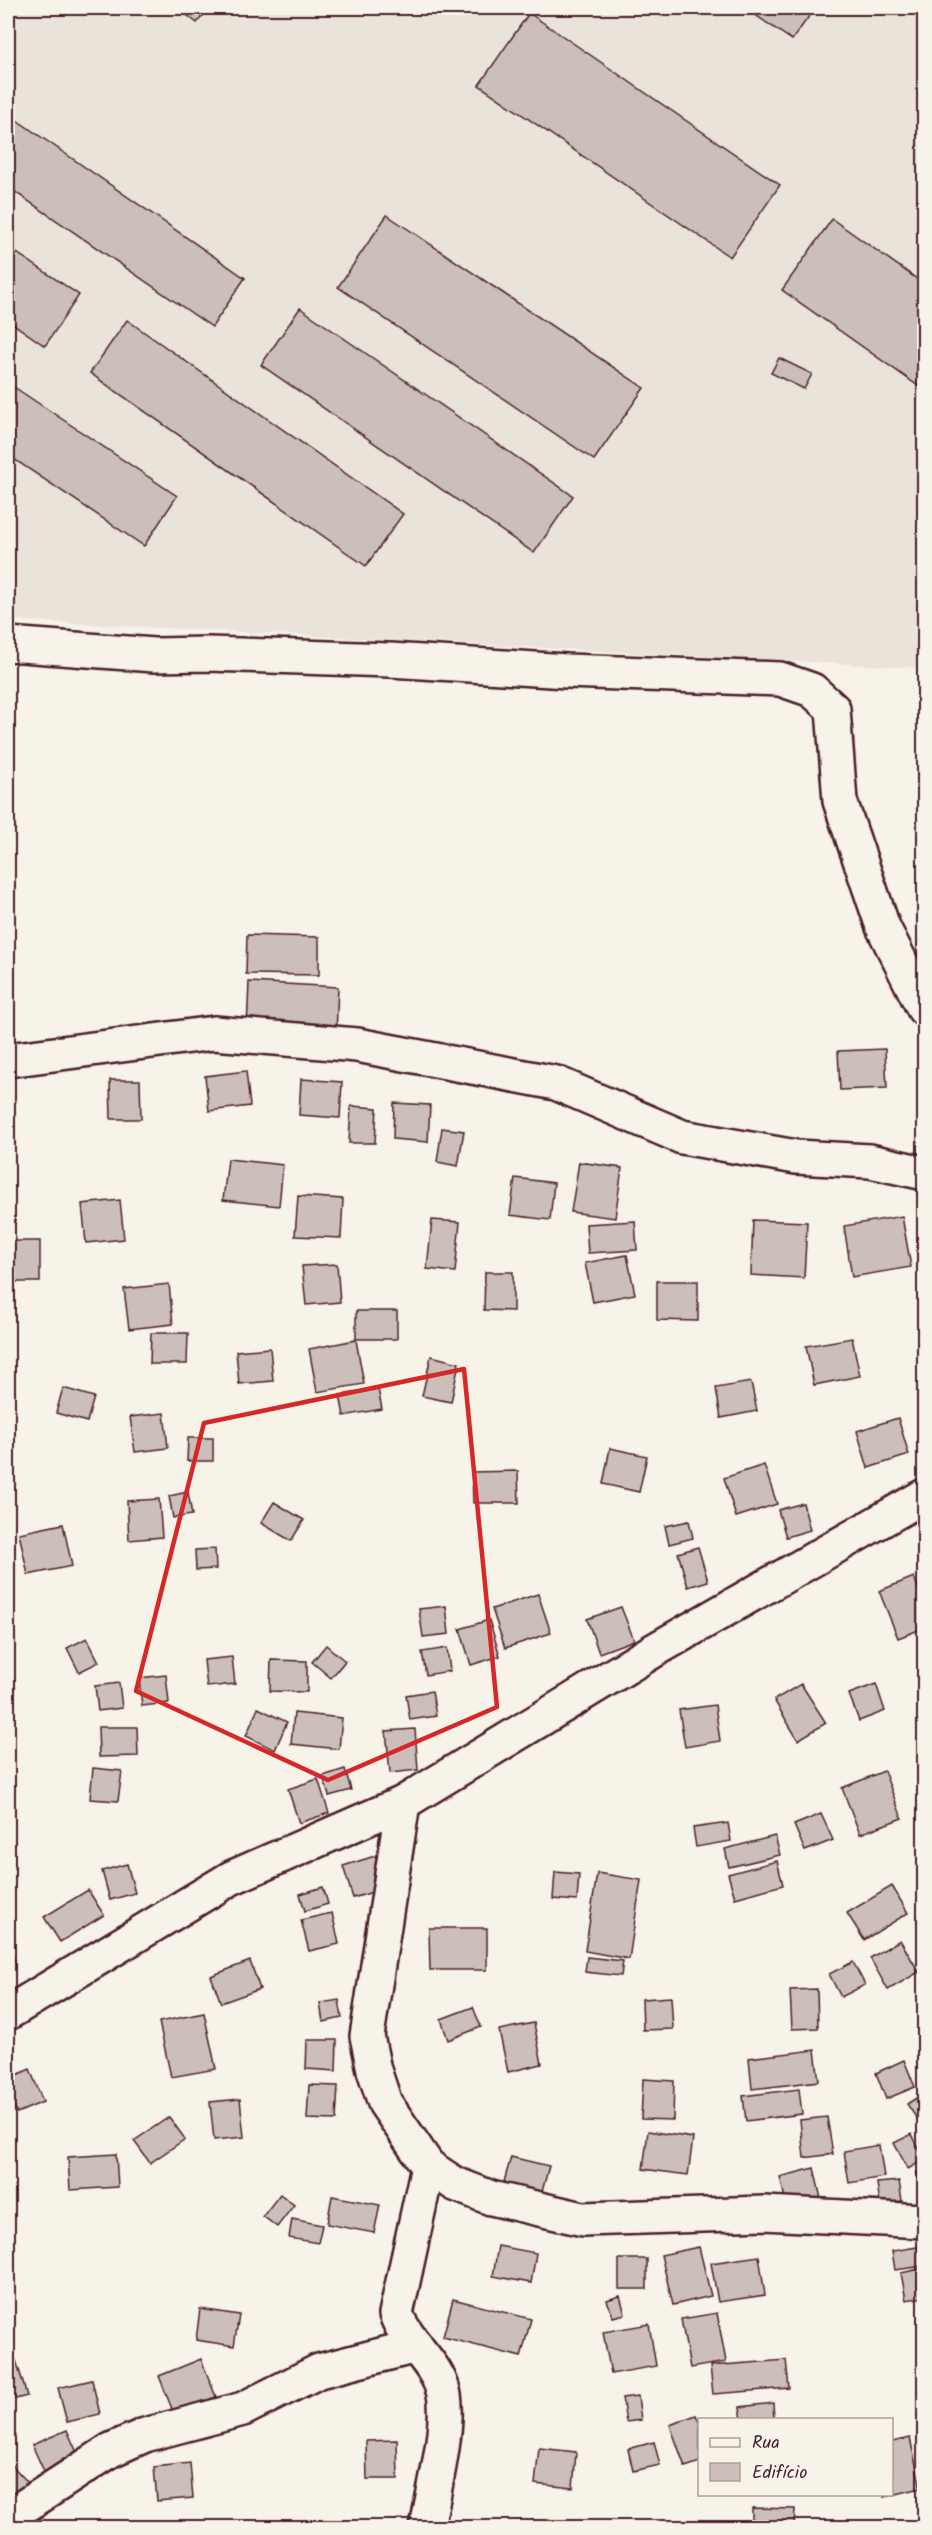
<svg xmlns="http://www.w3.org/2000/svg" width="932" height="2535" font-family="Kalam,sans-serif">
  <rect width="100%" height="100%" fill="#f7f3e8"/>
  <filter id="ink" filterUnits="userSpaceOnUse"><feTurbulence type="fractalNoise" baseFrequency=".0167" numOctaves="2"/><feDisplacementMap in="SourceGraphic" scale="12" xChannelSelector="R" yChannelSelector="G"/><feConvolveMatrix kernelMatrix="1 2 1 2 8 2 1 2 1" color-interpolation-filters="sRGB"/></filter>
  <g filter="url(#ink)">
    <polygon fill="#eae3da" points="8,8 924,8 924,668 8,620"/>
    <g fill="#ccbfb9" stroke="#4a1f2b" stroke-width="1.5">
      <polygon points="178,8 209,8 197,23"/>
      <polygon points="745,8 815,8 792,40"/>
      <polygon points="529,13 780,185 730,257 479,85"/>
      <polygon points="8,114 245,278 212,327 8,187"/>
      <polygon points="387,215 644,388 594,460 338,287"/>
      <polygon points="832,219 924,284 924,390 782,290"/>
      <polygon points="8,247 79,295 45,346 8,320"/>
      <polygon points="300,308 573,496 534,553 261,365"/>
      <polygon points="127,320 403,514 366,566 90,373"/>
      <polygon points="779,358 812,374 804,389 771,373"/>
      <polygon points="8,383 177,496 144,546 8,455"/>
      <polygon points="247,935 319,937 319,975 246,974"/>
      <polygon points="249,982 338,987 336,1034 247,1029"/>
      <polygon points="885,1049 887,1088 840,1090 838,1051"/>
      <polygon points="246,1071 250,1106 209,1111 205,1076"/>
      <polygon points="301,1079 342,1082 340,1118 299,1115"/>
      <polygon points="110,1080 140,1080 141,1119 111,1119"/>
      <polygon points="394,1103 430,1105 428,1142 393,1139"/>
      <polygon points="351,1106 377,1108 375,1143 349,1143"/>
      <polygon points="442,1128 464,1131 458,1166 437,1162"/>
      <polygon points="228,1159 283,1165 279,1206 223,1200"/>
      <polygon points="579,1162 622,1168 615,1218 571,1212"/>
      <polygon points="515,1178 554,1183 550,1220 510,1215"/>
      <polygon points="298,1196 343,1199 341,1238 295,1236"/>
      <polygon points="120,1200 124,1239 86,1243 82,1204"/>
      <polygon points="902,1216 911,1267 852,1277 844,1226"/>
      <polygon points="432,1220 460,1222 455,1272 427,1269"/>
      <polygon points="753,1220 807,1222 804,1278 751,1275"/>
      <polygon points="635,1221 637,1250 588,1253 586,1224"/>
      <rect x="8" y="1241" width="32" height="41"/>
      <polygon points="627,1255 635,1294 593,1302 585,1263"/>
      <polygon points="337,1264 340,1302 306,1305 302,1266"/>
      <polygon points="485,1272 513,1272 513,1311 484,1310"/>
      <polygon points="657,1281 698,1281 698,1321 657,1320"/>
      <polygon points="169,1284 173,1324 129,1329 124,1289"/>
      <rect x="356" y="1311" width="41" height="28"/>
      <polygon points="151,1333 188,1333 187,1364 150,1364"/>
      <polygon points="852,1338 860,1376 814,1385 806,1346"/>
      <polygon points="356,1340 364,1384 317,1392 309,1349"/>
      <polygon points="270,1348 273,1381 239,1384 236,1351"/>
      <polygon points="431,1356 459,1363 451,1402 422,1396"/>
      <polygon points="751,1382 757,1411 721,1418 716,1388"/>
      <polygon points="63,1388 94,1397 87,1422 56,1413"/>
      <polygon points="378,1389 382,1409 344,1416 340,1395"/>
      <polygon points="164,1413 168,1448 135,1452 130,1417"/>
      <polygon points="898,1418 909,1455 868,1468 857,1431"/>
      <polygon points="188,1438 213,1438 213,1461 187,1461"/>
      <polygon points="610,1448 647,1456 639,1492 603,1484"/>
      <polygon points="764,1465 777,1504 736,1517 724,1478"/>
      <polygon points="518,1471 519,1503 473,1503 472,1472"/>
      <polygon points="188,1492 192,1515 173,1518 169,1496"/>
      <polygon points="159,1499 162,1537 129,1540 127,1501"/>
      <polygon points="274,1502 304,1520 291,1541 261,1523"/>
      <polygon points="803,1503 810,1530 786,1537 778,1510"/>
      <polygon points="689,1521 693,1538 669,1544 665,1526"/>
      <polygon points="63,1524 72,1566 28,1575 19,1533"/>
      <polygon points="698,1547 708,1581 688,1587 678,1553"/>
      <polygon points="215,1549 216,1569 196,1570 195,1550"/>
      <polygon points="914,1577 924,1603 924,1628 898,1638 879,1591"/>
      <polygon points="538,1594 551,1633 505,1648 492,1609"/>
      <polygon points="446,1606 449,1634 423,1637 419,1609"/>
      <polygon points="621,1607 634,1640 599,1653 587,1619"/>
      <polygon points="489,1620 500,1656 471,1665 460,1629"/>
      <polygon points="87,1638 99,1662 79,1672 67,1648"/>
      <polygon points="326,1645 345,1661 331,1678 312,1662"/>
      <polygon points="447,1648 450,1671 426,1675 422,1652"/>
      <polygon points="232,1657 235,1684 207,1687 204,1660"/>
      <polygon points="271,1660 307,1661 307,1692 270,1691"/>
      <polygon points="166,1675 169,1703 142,1706 139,1678"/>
      <polygon points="119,1683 122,1708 98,1711 95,1686"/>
      <polygon points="801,1684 826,1723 798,1740 774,1700"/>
      <polygon points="876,1684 885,1711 859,1721 849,1694"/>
      <polygon points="432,1691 436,1716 410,1720 406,1695"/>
      <polygon points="715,1705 720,1741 685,1747 679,1710"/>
      <polygon points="258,1708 287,1722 275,1750 246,1736"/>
      <polygon points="294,1713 342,1718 339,1749 291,1744"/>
      <polygon points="98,1727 137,1727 138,1756 99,1757"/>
      <polygon points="415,1729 418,1770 390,1773 386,1731"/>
      <polygon points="93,1768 122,1771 118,1801 90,1799"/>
      <polygon points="345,1769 351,1790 329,1796 323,1776"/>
      <polygon points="884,1771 902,1818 860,1834 842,1788"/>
      <polygon points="318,1779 329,1813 299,1823 288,1789"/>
      <polygon points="821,1814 833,1840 805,1851 794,1825"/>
      <polygon points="728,1823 731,1841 696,1847 693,1828"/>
      <polygon points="775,1836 780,1855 729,1867 725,1849"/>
      <polygon points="375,1856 386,1888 353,1898 343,1866"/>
      <polygon points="777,1861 783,1885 735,1898 728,1874"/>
      <polygon points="127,1864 135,1893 110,1900 102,1871"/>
      <polygon points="555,1872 579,1874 577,1901 553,1899"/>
      <polygon points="597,1873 641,1880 629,1959 585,1951"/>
      <polygon points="892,1886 908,1913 864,1940 847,1913"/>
      <polygon points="323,1887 328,1904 305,1911 300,1894"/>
      <polygon points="88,1890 104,1915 60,1942 44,1917"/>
      <polygon points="332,1913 339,1944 309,1951 301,1920"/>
      <polygon points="429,1928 487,1928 487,1970 430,1970"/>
      <polygon points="900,1940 919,1972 888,1990 870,1958"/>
      <polygon points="8,1948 15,1960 8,1965"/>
      <polygon points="587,1957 623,1961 621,1976 585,1972"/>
      <polygon points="250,1961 260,1989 221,2003 211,1976"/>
      <polygon points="853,1962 865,1985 841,1997 829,1974"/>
      <polygon points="817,1989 818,2028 792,2029 790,1990"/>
      <polygon points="671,1997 673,2029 643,2030 642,1999"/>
      <polygon points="339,2000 342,2018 323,2022 320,2003"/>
      <polygon points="473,2007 481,2027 448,2040 441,2019"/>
      <polygon points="204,2013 216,2069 171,2077 159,2022"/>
      <polygon points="534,2023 542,2064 508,2072 499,2030"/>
      <polygon points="307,2040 337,2040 336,2071 306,2069"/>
      <polygon points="815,2050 819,2081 752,2089 749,2058"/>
      <polygon points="904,2060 915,2087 886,2099 876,2073"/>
      <polygon points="30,2069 43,2102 17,2113 8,2092 8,2079"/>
      <polygon points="643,2079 674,2081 673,2120 641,2119"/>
      <polygon points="309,2085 338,2086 336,2120 307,2119"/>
      <polygon points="799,2089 802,2114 746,2121 743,2096"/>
      <polygon points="924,2093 924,2129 907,2104"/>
      <polygon points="240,2099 244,2137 214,2140 210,2102"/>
      <polygon points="169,2117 185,2139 150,2163 134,2141"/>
      <polygon points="827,2117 833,2154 804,2158 800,2120"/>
      <polygon points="648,2131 693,2138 688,2175 643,2169"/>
      <polygon points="912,2134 924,2160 908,2169 894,2143"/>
      <polygon points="879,2145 884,2177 849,2183 844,2151"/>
      <polygon points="116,2154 118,2187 70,2190 68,2157"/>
      <polygon points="511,2157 549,2166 540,2199 502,2189"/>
      <polygon points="814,2168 821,2199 787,2207 780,2177"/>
      <polygon points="924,2170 924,2201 922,2201 917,2172"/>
      <polygon points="899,2181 902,2201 880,2204 877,2183"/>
      <polygon points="280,2194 294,2205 277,2227 263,2216"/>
      <polygon points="332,2196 380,2205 374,2233 327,2224"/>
      <polygon points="292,2219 322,2225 318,2243 289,2238"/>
      <polygon points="498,2246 536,2253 531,2283 493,2276"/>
      <polygon points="924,2246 924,2266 895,2270 892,2251"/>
      <polygon points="699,2247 711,2296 673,2305 661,2255"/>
      <polygon points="759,2256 765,2295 718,2302 711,2263"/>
      <rect x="619" y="2259" width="28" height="30"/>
      <polygon points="924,2268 924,2297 906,2300 901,2273"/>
      <polygon points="620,2296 625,2314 613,2317 607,2300"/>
      <polygon points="453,2299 531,2319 521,2357 443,2337"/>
      <polygon points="200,2309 239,2315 234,2346 196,2340"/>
      <polygon points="717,2313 726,2362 690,2368 681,2319"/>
      <polygon points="649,2324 656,2366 611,2374 603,2332"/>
      <polygon points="201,2359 216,2397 174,2414 159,2376"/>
      <polygon points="16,2360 27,2396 8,2401 8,2363"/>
      <polygon points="786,2360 789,2388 713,2394 710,2366"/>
      <polygon points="92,2380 100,2414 67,2422 58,2388"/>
      <polygon points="638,2396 641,2420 626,2422 622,2398"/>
      <polygon points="773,2403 774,2420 742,2420 740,2407"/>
      <polygon points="696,2415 700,2424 700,2462 685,2467 670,2425"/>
      <polygon points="67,2430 83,2466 48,2480 32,2445"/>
      <polygon points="910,2438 921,2488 884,2497 884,2494 892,2494 892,2442"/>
      <polygon points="397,2440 398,2479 367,2479 366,2441"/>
      <polygon points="654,2442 660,2465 633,2471 628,2449"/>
      <polygon points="539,2448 576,2452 573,2488 535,2484"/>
      <polygon points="9,2462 34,2489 8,2503 8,2463"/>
      <polygon points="190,2463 193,2498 157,2501 154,2467"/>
      <polygon points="752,2508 795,2509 794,2528 752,2528"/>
      <polygon points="684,2519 686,2528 647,2528 647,2526"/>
      <polygon points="276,2521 313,2522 312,2528 276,2528"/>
    </g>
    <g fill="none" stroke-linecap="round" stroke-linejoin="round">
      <defs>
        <g id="minor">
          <polyline points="8,644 154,655 208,654 390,660 567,671 780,679 812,690 833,709 840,801 883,927 924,1009"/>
          <polyline points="8,1060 214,1033 357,1045 556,1083 682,1137 796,1157 870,1161 924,1173"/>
          <polyline points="403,1803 367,2036 374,2070 385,2103 428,2166 455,2184 491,2198 583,2219 764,2213 924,2221"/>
          <polyline points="8,2013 231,1878 403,1803 653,1651 924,1496"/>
          <polyline points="8,2517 111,2450 145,2435 243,2409 319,2371 416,2346"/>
          <path d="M 427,2528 C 433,2494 453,2416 442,2387 C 433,2360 406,2342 396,2314 L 428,2166"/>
        </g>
      </defs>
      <use href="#minor" stroke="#4a1f2b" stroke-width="38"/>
      <use href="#minor" stroke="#f7f3e8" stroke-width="33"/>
    </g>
  </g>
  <path fill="none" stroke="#d62828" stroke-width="4.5" stroke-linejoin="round" d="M 464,1369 L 497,1707 L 328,1780 L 136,1691 L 204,1423 Z"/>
  <rect width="932" height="2535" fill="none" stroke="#f7f3e8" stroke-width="30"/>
  <rect x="15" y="15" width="902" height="2505" fill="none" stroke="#4a1f2b" stroke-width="2" filter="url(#ink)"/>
  <rect x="698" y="2418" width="195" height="78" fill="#f7f3e8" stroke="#b29e9c" stroke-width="1.5"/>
  <rect x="710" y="2438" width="30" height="9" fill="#f7f3e8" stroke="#b29e9c" stroke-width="1.5"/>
  <text x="752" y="2448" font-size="18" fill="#4a1f2b">Rua</text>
  <rect x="710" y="2463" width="30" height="18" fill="#ccbfb9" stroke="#b29e9c" stroke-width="1.5"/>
  <text x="752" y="2478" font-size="18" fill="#4a1f2b">Edifício</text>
</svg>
